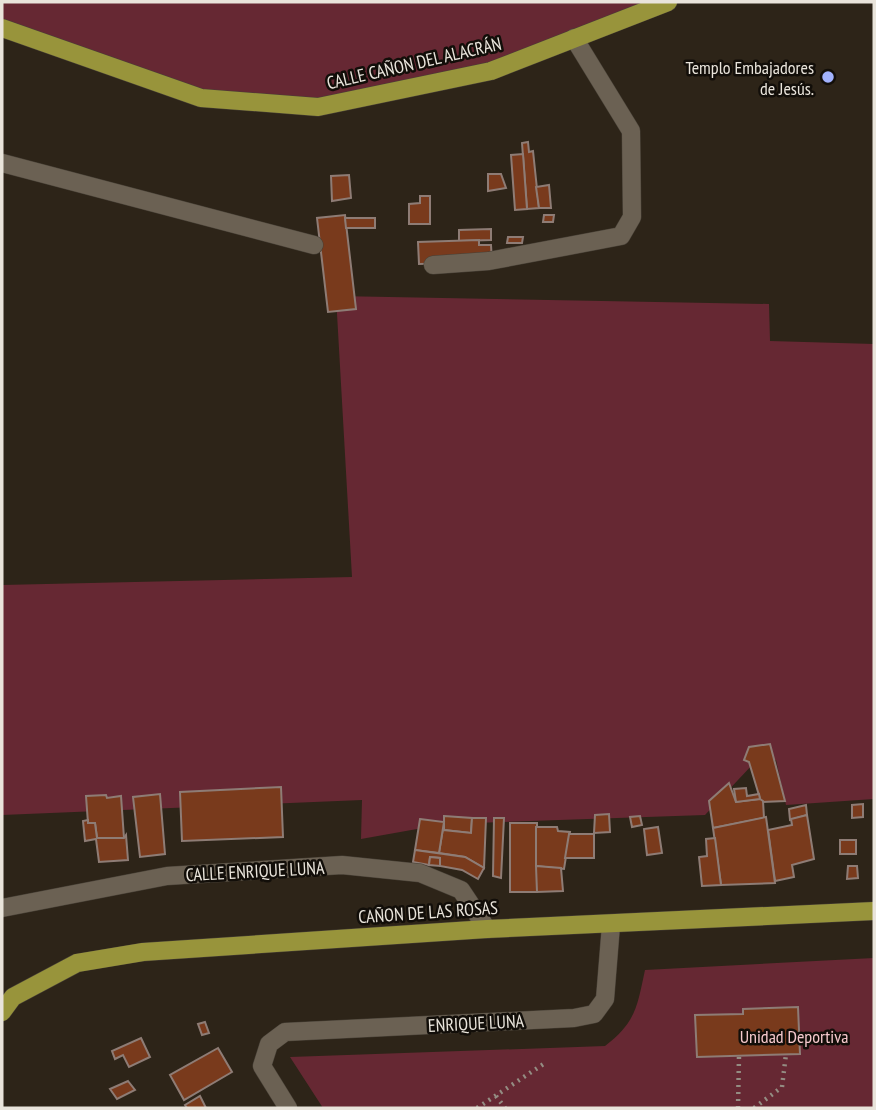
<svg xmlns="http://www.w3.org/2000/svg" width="876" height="1110" font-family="'PT Sans Narrow',sans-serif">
  <rect width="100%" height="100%" fill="#2d2418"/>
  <g fill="#662833">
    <polygon points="2,2 668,2 491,71 318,107 201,98 2,28"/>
    <polygon points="336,296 769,304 770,341 874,344 874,799 786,805 776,760 754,763 705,815 445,824 361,839 362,800 2,815 2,585 352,577"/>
    <path d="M 874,958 L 874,1108 L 323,1108 L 290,1057 L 605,1046 C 636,1022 637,1007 645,970 Z"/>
  </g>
  <g fill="#793a1c" stroke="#8e7c75" stroke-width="2">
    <polygon points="528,142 529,152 533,151 539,208 527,209 522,143"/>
    <polygon points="523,154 527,209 515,210 511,155"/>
    <polygon points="488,174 501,174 506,188 488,191"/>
    <polygon points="349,175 351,198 332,201 331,176"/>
    <polygon points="549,185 551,208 539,208 536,187"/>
    <polygon points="420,196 430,196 430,224 409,224 409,204 420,203"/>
    <polygon points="345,215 356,309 328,312 317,218"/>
    <polygon points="544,215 554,215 553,222 543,222"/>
    <polygon points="345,218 375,218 375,228 346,228"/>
    <polygon points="491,229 491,240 459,241 459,230"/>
    <polygon points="508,237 523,237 522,243 507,243"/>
    <polygon points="479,240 479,245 491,245 492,262 419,264 418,242"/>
    <polygon points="770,744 785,801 761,802 749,762 744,760 749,747"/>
    <polygon points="729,783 736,802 760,799 763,801 764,818 713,828 709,801"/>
    <polygon points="281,787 283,837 182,841 180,792"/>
    <polygon points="746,788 747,796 759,794 760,799 736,802 734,789"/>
    <polygon points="160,794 165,854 140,857 133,797"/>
    <polygon points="106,795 107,798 121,796 124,838 97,838 95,823 88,823 86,796"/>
    <polygon points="863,804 863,817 852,818 852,805"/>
    <polygon points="806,805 807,815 790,820 789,809"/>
    <polygon points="609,814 610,832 594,833 595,815"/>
    <polygon points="807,815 814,859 792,865 794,877 775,881 768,830 792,825 791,819"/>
    <polygon points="444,816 472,818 471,833 444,830"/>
    <polygon points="640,816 642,825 632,827 630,817"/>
    <polygon points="766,817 775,883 721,885 713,828"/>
    <polygon points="472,818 486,818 484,868 465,857 439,853 444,822 444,830 471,833"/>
    <polygon points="494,818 504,818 501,878 493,876"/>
    <polygon points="420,819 444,822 439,853 415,850"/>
    <polygon points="88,820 88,823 95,823 97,838 124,838 126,835 128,860 99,862 96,839 85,841 83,821"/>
    <rect x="510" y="823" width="27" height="69"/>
    <polygon points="536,827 557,827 558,831 570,832 564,869 536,866"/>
    <polygon points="658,827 662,853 647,855 644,829"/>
    <polygon points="569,834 594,834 594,858 565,858"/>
    <polygon points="715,838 721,885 702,886 699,857 707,856 706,839"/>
    <rect x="840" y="840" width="16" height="14"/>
    <polygon points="415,850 465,857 484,868 478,879 462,870 440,866 440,858 430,857 429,865 413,862"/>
    <polygon points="430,857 440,858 440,866 429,865"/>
    <polygon points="536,866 561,868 563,891 537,892"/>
    <polygon points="848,866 857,866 858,878 847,879"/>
    <polygon points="798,1007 800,1054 697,1057 695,1015 743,1014 743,1009"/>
    <polygon points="205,1022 209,1033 202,1035 198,1024"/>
    <polygon points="141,1038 150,1057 129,1067 123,1055 115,1059 112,1051"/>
    <polygon points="218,1048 232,1072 184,1100 170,1075"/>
    <polygon points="128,1081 135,1090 117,1099 110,1089"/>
    <polygon points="200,1096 206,1108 187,1108 185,1105"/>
  </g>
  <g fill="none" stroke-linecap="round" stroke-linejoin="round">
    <defs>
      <g id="minor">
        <polyline points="2,163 314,245"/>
        <polyline points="433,265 489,261 621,236 632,217 631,131 574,38"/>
        <polyline points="2,908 167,876 342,865 420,873 461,890 487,929"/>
        <polyline points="288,1108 262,1066 269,1044 285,1032 574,1018 594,1014 605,999 611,925"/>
      </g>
      <g id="major">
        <polyline points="2,28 201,98 318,107 491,71 668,2"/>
        <polyline points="2,1012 13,997 77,963 143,952 487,929 874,911"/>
      </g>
    </defs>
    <use href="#minor" stroke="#484137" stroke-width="19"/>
    <use href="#major" stroke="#484137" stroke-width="19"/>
    <g stroke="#948d83" stroke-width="4.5" stroke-dasharray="2 5" stroke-linecap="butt">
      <polyline points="496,1096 505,1108"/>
      <polyline points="477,1108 545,1063"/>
      <polyline points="738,1108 739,1056"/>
      <polyline points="754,1108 782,1087 786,1054"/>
    </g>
    <use href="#minor" stroke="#6b6153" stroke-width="18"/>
    <use href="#major" stroke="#98943b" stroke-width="18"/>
  </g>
  <circle fill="#a2b2fd" stroke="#120e09" stroke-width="2.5" cx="828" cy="77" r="7"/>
  <g text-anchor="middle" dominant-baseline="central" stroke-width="5" stroke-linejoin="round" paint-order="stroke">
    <g font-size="18" fill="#e9e4db" stroke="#120e09">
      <text transform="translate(414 63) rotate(-13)">CALLE CAÑON DEL ALACRÁN</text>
      <text transform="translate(255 871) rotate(-3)">CALLE ENRIQUE LUNA</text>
      <text transform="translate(428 912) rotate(-4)">CAÑON DE LAS ROSAS</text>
      <text transform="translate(476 1023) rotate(-3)">ENRIQUE LUNA</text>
    </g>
    <g font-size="18" fill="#e9e4db" stroke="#120e09" text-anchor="end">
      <text x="814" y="67">Templo Embajadores<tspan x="814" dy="21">de Jesús.</tspan></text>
    </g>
    <g font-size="18" fill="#f6c9cd" stroke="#120e09">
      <text x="794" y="1036">Unidad Deportiva</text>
    </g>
  </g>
  <rect width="876" height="1110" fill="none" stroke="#e9e4db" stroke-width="7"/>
</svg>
